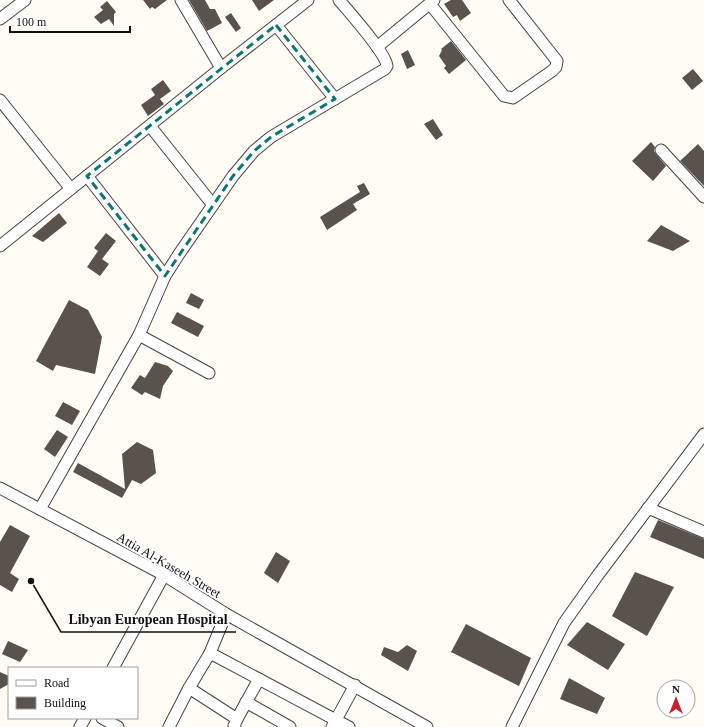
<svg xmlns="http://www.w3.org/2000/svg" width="704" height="727" font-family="'Times New Roman',serif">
  <rect width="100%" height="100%" fill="#fffdf5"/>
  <g fill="#5a524d">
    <polygon points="143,0 167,0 155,9 152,7 150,9"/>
    <polygon points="189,0 205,0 210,9 215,9 222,23 207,31"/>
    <polygon points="252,0 274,0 259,11"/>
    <polygon points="451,0 462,0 471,13 460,21 457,15 453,17 444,4"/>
    <polygon points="107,1 116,12 114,14 114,26 109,19 101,24 94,17 103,10 100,7"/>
    <polygon points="231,13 241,28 236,32 225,17"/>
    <polygon points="451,41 466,60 449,74 444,68 446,66 439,56 442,50 441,49"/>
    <polygon points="408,50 415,65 407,69 401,54"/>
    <polygon points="693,69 703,81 692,90 682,78"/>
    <polygon points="163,80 171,91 160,99 164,104 148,116 141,105 155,95 151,89"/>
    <polygon points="433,119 443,135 436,140 424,124"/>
    <polygon points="651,142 655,147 654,151 656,154 666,166 653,181 632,161"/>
    <polygon points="698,144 704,151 704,186 680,161"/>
    <polygon points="364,183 370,194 353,204 357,210 327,230 320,217 360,192 357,186"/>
    <polygon points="59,213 67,223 43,242 32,236"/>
    <polygon points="661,225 690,241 673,251 647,241"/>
    <polygon points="106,233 116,241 102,259 109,264 100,276 87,267 98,251 94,248"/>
    <polygon points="191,293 204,300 199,309 186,303"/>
    <polygon points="69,300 88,310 102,337 95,374 56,365 53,371 36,361"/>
    <polygon points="177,312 204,326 198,337 171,323"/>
    <polygon points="155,362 168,366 173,371 163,386 160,399 145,392 142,395 131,388 140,375 145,378"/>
    <polygon points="63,402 80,411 72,425 55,416"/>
    <polygon points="57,430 68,437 55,457 44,449"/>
    <polygon points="137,442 153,450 156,473 141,484 132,480 122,498 73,472 78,463 125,489 122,454"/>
    <polygon points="658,520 704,539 704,559 650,537"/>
    <polygon points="10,525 30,536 10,573 19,579 12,592 0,585 0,542"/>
    <polygon points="276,552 290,561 278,583 264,573"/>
    <polygon points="635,572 674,587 647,636 612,616"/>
    <polygon points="587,622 625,644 608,670 567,645"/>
    <polygon points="466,624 531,658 519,686 451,652"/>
    <polygon points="8,641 28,650 20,662 2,654"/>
    <polygon points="407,645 417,651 408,671 381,655 384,647 398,652"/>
    <polygon points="0,672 9,676 9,684 0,689"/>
    <polygon points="569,678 605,698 597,714 560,699"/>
  </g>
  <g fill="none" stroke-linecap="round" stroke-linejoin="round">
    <defs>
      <g id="minor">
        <polyline points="181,0 221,68"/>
        <polyline points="430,4 504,96 513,98 552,71 556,67 557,61 509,0"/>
        <polyline points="0,19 25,0"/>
        <polyline points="276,25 335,99"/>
        <polyline points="377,47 434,0"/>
        <polyline points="0,100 71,189"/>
        <polyline points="150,126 213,205"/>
        <polyline points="661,150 704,197"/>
        <polyline points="87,176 165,276"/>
        <polyline points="0,246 221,68 308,0"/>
        <path d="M 139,335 L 165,276 L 179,254 L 233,176 L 254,151 L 271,137 L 385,69 L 387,66 C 386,53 349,12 339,0"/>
        <polyline points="0,488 164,575 226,614 427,727"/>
        <polyline points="648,508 704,532"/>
        <polyline points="40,509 139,335 209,373"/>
        <polyline points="210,653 349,727"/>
        <polyline points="113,668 164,575"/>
        <polyline points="189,688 237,719 234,726 235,727"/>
        <polyline points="246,702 290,727"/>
        <polyline points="102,718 118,727"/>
        <polyline points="237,719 259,679"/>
        <polyline points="80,727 85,718"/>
        <polyline points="169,727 189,688 210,653 226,614"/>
        <polyline points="332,727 355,685"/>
        <polyline points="512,727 564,623 598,575 704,434"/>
      </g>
    </defs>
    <use href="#minor" stroke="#444" stroke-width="13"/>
    <use href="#minor" stroke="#fff" stroke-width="11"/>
  </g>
  <path fill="none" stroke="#0f766e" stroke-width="3" stroke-dasharray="8 5" stroke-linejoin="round" d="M 276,25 L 335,99 L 271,137 L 254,151 L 233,176 L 165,276 L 87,176 Z"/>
  <g text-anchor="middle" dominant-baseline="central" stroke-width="4" stroke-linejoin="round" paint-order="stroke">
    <g font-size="13" fill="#111" stroke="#fff">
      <text transform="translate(169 565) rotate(30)">Attia Al-Kaseeh Street</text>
    </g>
  </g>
  <path fill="none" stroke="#111" stroke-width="1.5" d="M31 581L61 632H236"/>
  <circle fill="#111" stroke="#fff" stroke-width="1.5" cx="31" cy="581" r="4"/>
  <g font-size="14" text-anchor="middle" font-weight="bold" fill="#111" stroke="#fff" stroke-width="4" stroke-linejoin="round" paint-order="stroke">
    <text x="148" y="624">Libyan European Hospital</text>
  </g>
  <rect x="8" y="667" width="130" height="52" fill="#ffffff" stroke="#a0a0a0"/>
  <rect x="16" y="680" width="20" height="6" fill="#ffffff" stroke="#a0a0a0"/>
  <text x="44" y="687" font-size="12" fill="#111111">Road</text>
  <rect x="16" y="697" width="20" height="12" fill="#5a524d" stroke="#a0a0a0"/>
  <text x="44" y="707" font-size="12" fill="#111111">Building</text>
  <g transform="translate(676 699)"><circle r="19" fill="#ffffff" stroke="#a0a0a0"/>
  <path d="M0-3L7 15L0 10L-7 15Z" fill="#c4262e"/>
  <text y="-6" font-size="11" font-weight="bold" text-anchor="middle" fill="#111111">N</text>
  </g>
  <path d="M10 26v6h120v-6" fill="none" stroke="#111111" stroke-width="2"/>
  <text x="16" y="26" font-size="12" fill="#111111" stroke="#ffffff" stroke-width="3" paint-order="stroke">100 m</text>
</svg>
